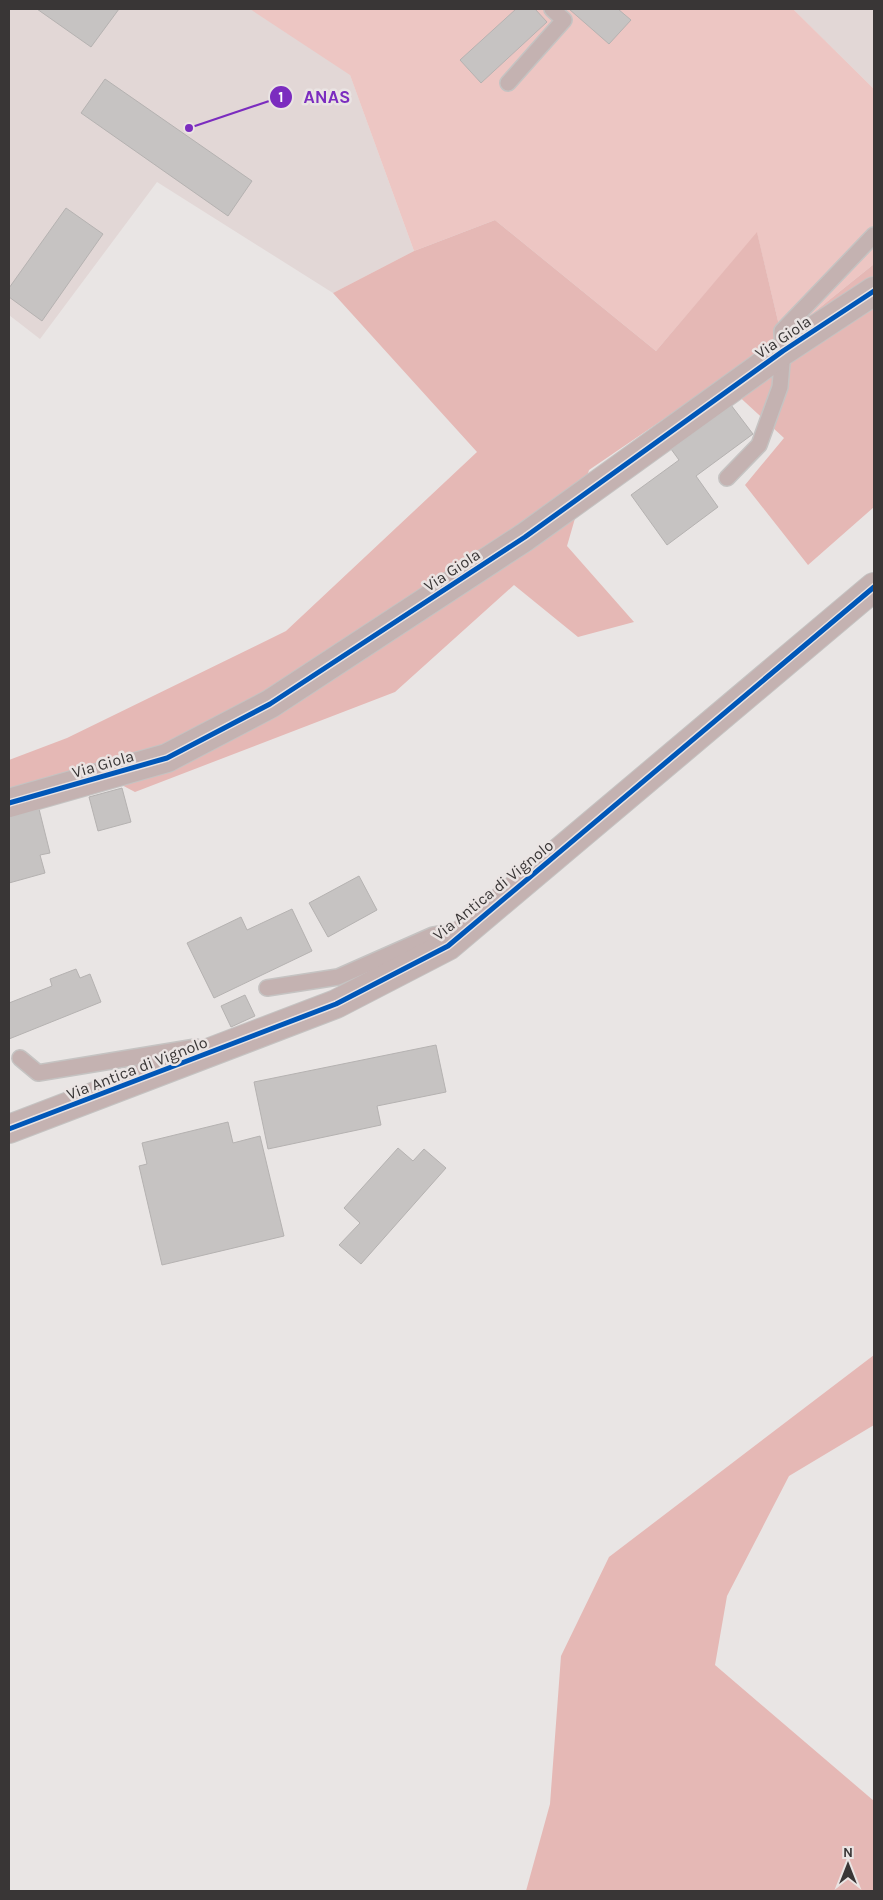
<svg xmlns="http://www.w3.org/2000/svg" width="883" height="1900" font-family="Karla,sans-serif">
  <rect width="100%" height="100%" fill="#e9e5e4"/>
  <g fill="#e2d7d6">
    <polygon points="9,9 251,9 349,72 414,251 333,293 157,182 40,339 9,315"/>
    <polygon points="793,9 874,9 874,89"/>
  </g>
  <polygon fill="#edc6c3" points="250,9 793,9 874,89 874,264 782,338 757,233 656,351 495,220 414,251 350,75"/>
  <g fill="#e5b8b5">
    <polygon points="495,220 656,351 757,232 782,338 874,264 874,507 808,565 745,485 784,438 721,380 589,470 567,546 634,622 578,637 514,585 395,692 135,792 95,771 9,794 9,760 67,738 286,631 477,452 333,293 414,251"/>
    <polygon points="874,1355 874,1425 789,1476 727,1596 715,1665 874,1801 874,1891 526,1891 550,1804 561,1656 609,1557"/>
  </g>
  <g fill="#c6c3c2" stroke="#b5b2b1">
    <polygon points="37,9 119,9 91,47"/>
    <polygon points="516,9 535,9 547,22 481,83 460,60"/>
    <polygon points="569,9 618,9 631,20 609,44"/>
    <polygon points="105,79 252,181 228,216 81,113"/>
    <polygon points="66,208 103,234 42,321 9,297 9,288"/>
    <polygon points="731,405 753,434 696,476 718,507 667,545 631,495 679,460 671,449"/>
    <polygon points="122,788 131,822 98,831 89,797"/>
    <polygon points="38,805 50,853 40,855 45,873 9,883 9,812"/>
    <polygon points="359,876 377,910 328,937 309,903"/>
    <polygon points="292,909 312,951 214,998 187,943 241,917 247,930"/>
    <polygon points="76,969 80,978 90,974 101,1002 9,1039 9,1003 52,986 50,979"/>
    <polygon points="245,995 255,1016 231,1027 221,1006"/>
    <polygon points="436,1045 446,1092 377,1106 381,1125 268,1149 254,1082"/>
    <polygon points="228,1122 233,1143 260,1136 284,1236 162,1265 139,1166 147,1164 142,1143"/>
    <polygon points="398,1148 413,1161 424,1149 446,1168 361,1264 339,1245 360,1223 344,1208"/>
  </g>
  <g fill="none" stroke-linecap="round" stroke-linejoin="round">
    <defs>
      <g id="lane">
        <polyline points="508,83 564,20 552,9"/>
        <polyline points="727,478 759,445 780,387 783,351 782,331 874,235"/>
        <polyline points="267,988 338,977 433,935 461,930"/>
        <polyline points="20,1058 38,1073 196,1047"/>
      </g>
      <g id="street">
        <polyline points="9,803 167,758 270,704 525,537 783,351 874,291"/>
        <polyline points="9,1129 336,1004 448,946 874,587"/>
      </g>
    </defs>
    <use href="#lane" stroke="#c5c3c2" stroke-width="18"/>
    <use href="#street" stroke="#c5c3c2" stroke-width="30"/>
    <use href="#lane" stroke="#c4b2b1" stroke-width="15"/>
    <use href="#street" stroke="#c4b2b1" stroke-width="28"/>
    <defs>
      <g id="cycleway">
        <polyline points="9,803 167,758 270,704 525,537 783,351 874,291"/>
        <polyline points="9,1129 336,1004 448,946 874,587"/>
      </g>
    </defs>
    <use href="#cycleway" stroke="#eae4e3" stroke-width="8"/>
    <use href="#cycleway" stroke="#0057b8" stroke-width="5"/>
  </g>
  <g text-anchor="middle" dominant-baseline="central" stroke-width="5" stroke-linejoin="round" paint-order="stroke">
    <g font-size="16" fill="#393636" stroke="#eae4e3">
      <text transform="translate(783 337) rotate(-34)">Via Giola</text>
      <text transform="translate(452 570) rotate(-33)">Via Giola</text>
      <text transform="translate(103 764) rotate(-16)">Via Giola</text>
      <text transform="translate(493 890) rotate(-39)">Via Antica di Vignolo</text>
      <text transform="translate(137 1068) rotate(-21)">Via Antica di Vignolo</text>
    </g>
  </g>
  <path fill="none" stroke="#7b2cbf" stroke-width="2" d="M189 128L281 97"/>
  <g fill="#7b2cbf" stroke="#eae4e3" stroke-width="2">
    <circle cx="189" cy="128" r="5"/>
    <circle cx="281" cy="97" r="12"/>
  </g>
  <g font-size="15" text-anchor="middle" font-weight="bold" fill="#fff">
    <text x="281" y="102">1</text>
  </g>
  <g font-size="18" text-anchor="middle" font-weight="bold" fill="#7b2cbf" stroke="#eae4e3" stroke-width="5" stroke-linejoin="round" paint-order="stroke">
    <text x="327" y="103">ANAS</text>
  </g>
  <rect width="883" height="1900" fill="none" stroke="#393636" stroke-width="20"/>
  <g transform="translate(848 1865)" stroke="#eae4e3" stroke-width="4" paint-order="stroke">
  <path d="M0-4L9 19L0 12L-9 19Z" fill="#393636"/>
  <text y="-8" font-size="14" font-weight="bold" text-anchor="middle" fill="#393636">N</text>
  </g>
</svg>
